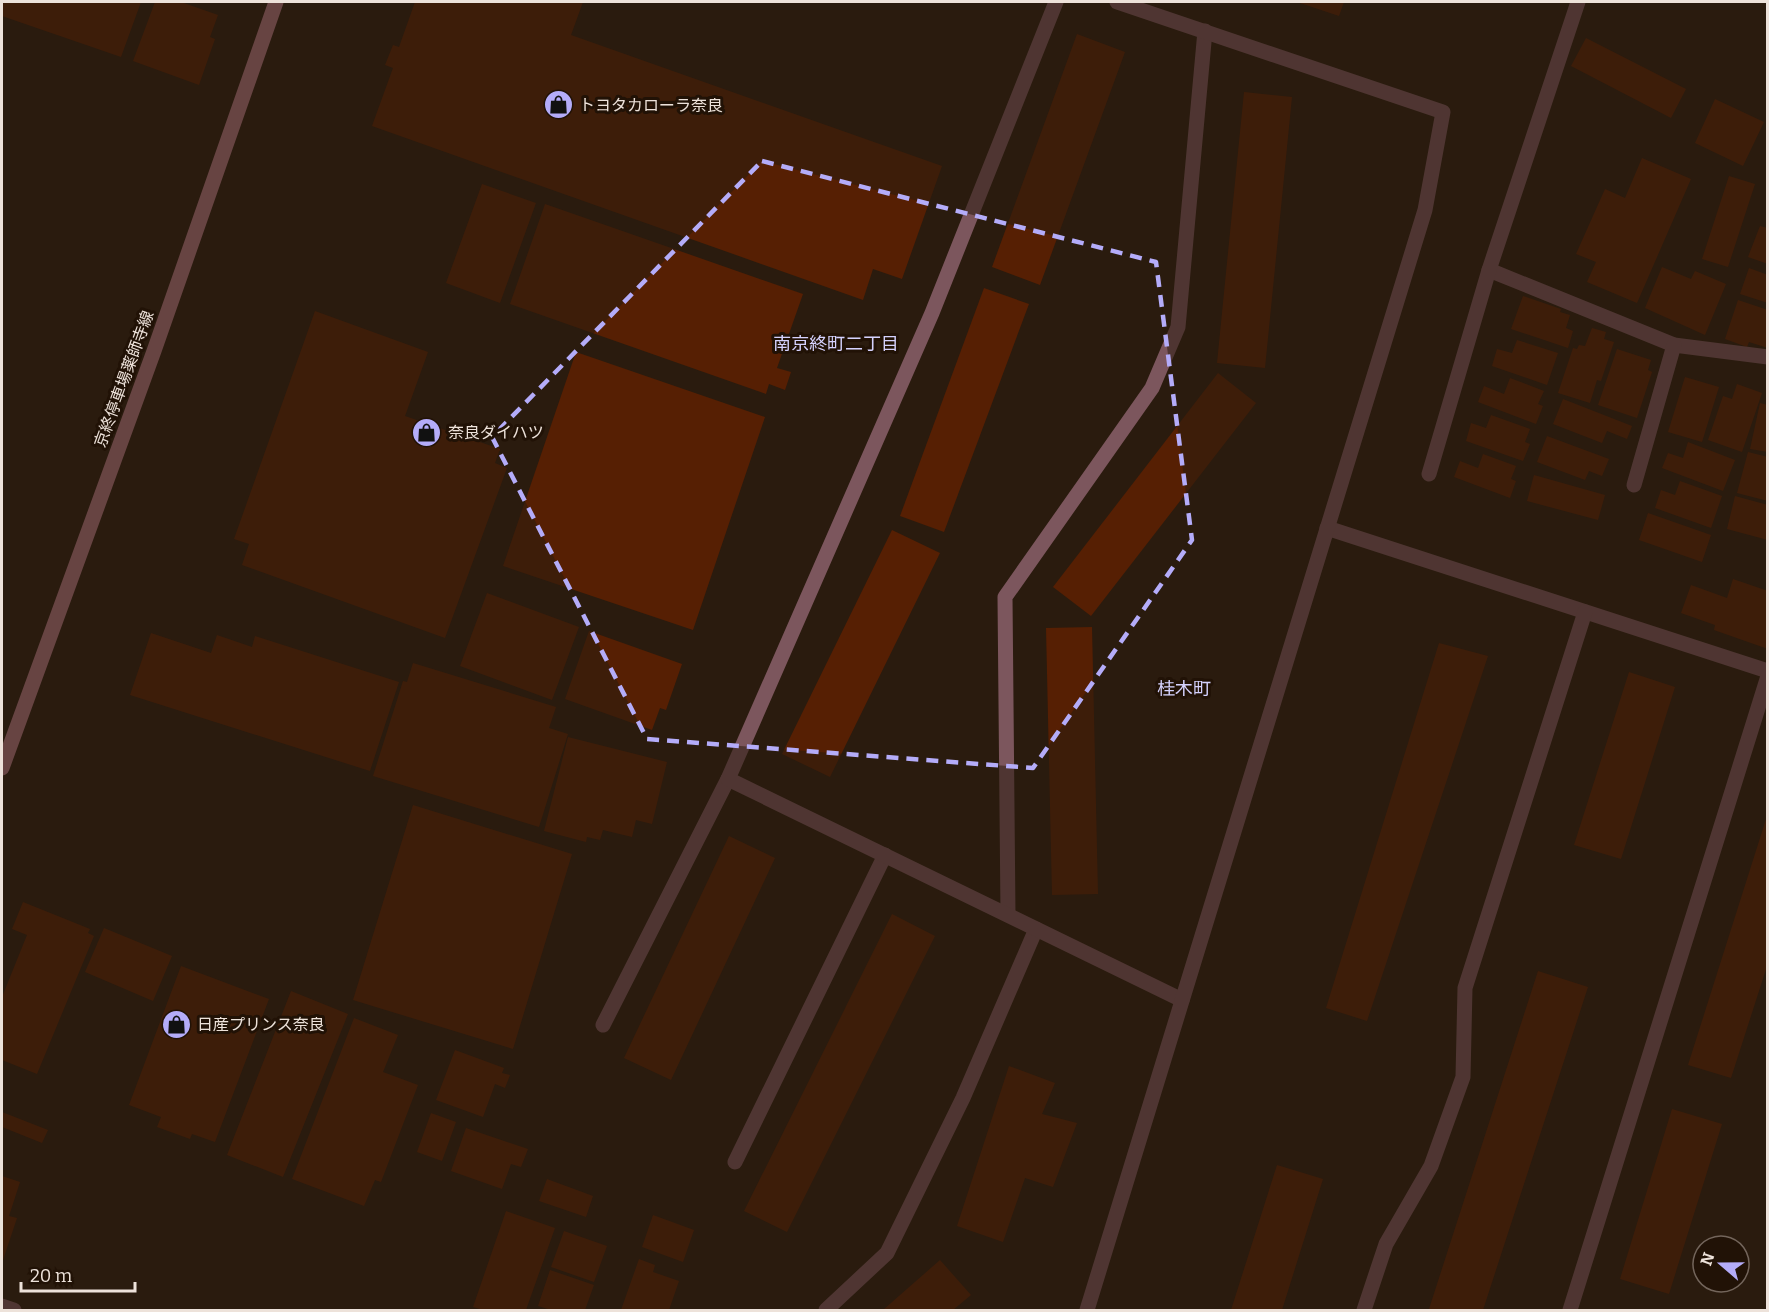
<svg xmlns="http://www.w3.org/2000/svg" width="1769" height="1312" font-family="Bitter,'Noto Sans JP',serif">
  <rect width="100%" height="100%" fill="#2a1b0e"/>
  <g fill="#561f03">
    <polygon points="2,2 141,2 121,57 2,16"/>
    <polygon points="155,2 181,2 218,15 210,37 215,39 199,85 133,61"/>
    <polygon points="415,2 583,2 571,35 942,166 902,279 873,269 863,300 372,126 393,68 385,65 393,45 399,47"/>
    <polygon points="1297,2 1344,2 1339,16"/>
    <polygon points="1077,34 1125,52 1040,285 992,267"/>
    <polygon points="1586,38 1686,89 1671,118 1571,66"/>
    <polygon points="1244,92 1292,97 1265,368 1217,363"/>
    <polygon points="1715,99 1764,122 1743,166 1695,143"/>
    <polygon points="1642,158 1691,179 1637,303 1587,282 1596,262 1576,254 1605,189 1625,198"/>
    <polygon points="1729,176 1755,184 1728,267 1702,259"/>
    <polygon points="482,184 536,203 500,303 446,283"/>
    <polygon points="545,204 803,294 777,368 791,372 785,390 769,384 766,394 510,304"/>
    <polygon points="1760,226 1768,228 1768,264 1748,257"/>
    <polygon points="1662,267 1691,279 1695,271 1726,284 1705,335 1645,308"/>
    <polygon points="1749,268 1768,275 1768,303 1740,294"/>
    <polygon points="984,288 1029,304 944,532 900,516"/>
    <polygon points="1523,296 1561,309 1560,312 1570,315 1566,328 1573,331 1568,348 1511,329"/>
    <polygon points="1738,300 1768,310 1768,348 1749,342 1747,347 1725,339"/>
    <polygon points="315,311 428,352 405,416 500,449 495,463 507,468 445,638 242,565 249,544 234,539"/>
    <polygon points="1592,328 1606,332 1604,339 1614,342 1601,381 1597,380 1590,403 1558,393 1573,348 1577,349 1579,345 1585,346"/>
    <polygon points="1517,340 1558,353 1547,385 1492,366 1497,349 1512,353"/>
    <polygon points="1617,349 1651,360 1648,370 1652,372 1637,418 1598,405"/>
    <polygon points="576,352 765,417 693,630 503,566"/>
    <polygon points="1218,373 1256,403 1091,616 1053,587"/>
    <polygon points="1685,377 1719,387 1702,442 1668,432"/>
    <polygon points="1510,378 1544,391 1538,404 1543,406 1536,424 1478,402 1484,386 1504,394"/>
    <polygon points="1737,384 1762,393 1742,452 1708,440 1723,396 1732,399"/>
    <polygon points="1563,399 1632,426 1627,439 1607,431 1602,443 1553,424"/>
    <polygon points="1760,403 1768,405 1768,452 1750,449"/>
    <polygon points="1491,415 1530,429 1525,442 1530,444 1523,461 1466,441 1471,423 1486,428"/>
    <polygon points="1547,436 1609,459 1602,476 1589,471 1585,480 1537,462"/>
    <polygon points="1688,442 1735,460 1723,491 1662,468 1668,453 1683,458"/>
    <polygon points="1748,452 1768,457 1768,501 1737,493"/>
    <polygon points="1483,454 1516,466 1511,479 1516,481 1510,498 1454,477 1460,461 1478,468"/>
    <polygon points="1534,475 1605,495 1598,520 1527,501"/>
    <polygon points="1680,481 1722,496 1711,528 1655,508 1661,490 1675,495"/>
    <polygon points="1735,496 1768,505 1768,540 1727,529"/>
    <polygon points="1648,513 1711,535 1702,562 1639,540"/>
    <polygon points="892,530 940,553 830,777 782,754"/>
    <polygon points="1733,579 1768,591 1768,649 1714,630 1715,625 1681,613 1691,585 1727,598"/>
    <polygon points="487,593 579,627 552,700 460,666"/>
    <polygon points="1092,627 1098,894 1052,895 1046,628"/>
    <polygon points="589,631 682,664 666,710 660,708 652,730 565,699"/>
    <polygon points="151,633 211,653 217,635 252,647 255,636 399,682 370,771 130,695"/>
    <polygon points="1439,643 1488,656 1367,1021 1326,1008"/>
    <polygon points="413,663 556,707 549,728 568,734 539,827 373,776 403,681 407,682"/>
    <polygon points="1629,672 1675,687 1621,859 1574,845"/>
    <polygon points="568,737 667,762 652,824 636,820 632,837 603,830 600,840 587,837 586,842 544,831"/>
    <polygon points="413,805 572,854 513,1049 353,1000"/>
    <polygon points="1767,816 1768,963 1731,1078 1688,1065"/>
    <polygon points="729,836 775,858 671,1080 624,1058"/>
    <polygon points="23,902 90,929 88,933 94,936 37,1074 2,1060 2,997 27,935 12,929"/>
    <polygon points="892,914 935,936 787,1232 744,1211"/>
    <polygon points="104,928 172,956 153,1001 85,972"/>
    <polygon points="181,966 269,999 215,1142 192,1134 190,1139 157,1127 161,1117 129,1105"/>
    <polygon points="1538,971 1588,987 1483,1310 1435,1310 1429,1309"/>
    <polygon points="291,991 348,1014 283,1177 227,1155"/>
    <polygon points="354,1018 398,1035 383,1072 418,1085 381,1182 375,1180 364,1206 292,1179"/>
    <polygon points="455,1050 504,1068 502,1073 510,1075 505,1088 495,1084 483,1117 436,1100"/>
    <polygon points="1009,1066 1055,1083 1042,1114 1077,1123 1053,1187 1025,1178 1003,1242 957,1226"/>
    <polygon points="1672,1109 1722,1124 1669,1294 1620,1279"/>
    <polygon points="2,1112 48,1130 42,1143 2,1127"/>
    <polygon points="431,1113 456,1122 442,1161 417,1152"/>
    <polygon points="466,1128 528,1149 521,1167 511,1164 502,1189 451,1171"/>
    <polygon points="1277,1165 1323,1179 1282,1310 1231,1310"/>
    <polygon points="2,1176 20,1182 9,1216 17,1218 2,1263"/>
    <polygon points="547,1179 593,1196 586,1217 539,1201"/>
    <polygon points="506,1211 555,1228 526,1310 483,1310 473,1307"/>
    <polygon points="653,1215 694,1230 683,1262 642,1247"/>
    <polygon points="564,1231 607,1246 594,1282 551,1267"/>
    <polygon points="639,1259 655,1265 653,1272 679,1281 669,1310 621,1310"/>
    <polygon points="940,1260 971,1295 953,1310 883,1310"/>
    <polygon points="550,1270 594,1285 585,1310 551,1310 538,1306"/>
  </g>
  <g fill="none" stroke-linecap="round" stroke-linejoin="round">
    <g stroke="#7c565d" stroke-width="15">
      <polyline points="1489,270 1674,345 1768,357"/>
      <polyline points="1634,485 1674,345"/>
      <polyline points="1327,528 1768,671"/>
      <polyline points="1008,915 1005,597 1152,388 1178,327 1205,31"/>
      <polyline points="735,1162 885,855"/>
      <polyline points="2,1306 14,1310"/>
      <polyline points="1364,1310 1386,1244 1431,1166 1463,1077 1465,988 1585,612"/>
      <polyline points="1570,1310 1768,676"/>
    </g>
    <g stroke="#7c565d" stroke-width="15">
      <polyline points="603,1025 728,779"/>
      <polyline points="826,1310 887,1253 963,1098 1036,929"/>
    </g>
    <g stroke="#7c565d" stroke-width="15">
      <polyline points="1056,2 932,313 728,779 1182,1000"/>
      <polyline points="1429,474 1489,270 1578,2"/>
      <polyline points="1087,1310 1425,210 1443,112 1117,2"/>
    </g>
    <polyline stroke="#b17581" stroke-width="15" points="2,768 154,351 276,2"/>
  </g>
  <path d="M0 0H1769V1312H0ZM 762,161 L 1156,262 L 1192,540 L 1033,768 L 647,739 L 492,437 Z" fill="#2a1b0e" fill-opacity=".55" fill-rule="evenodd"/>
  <path fill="none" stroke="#b4acf9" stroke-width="4.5" stroke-dasharray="12 8" stroke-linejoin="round" d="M 762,161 L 1156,262 L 1192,540 L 1033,768 L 647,739 L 492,437 Z"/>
  <defs>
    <symbol id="shop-disc" viewBox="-11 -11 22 22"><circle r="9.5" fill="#b4acf9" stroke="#211206"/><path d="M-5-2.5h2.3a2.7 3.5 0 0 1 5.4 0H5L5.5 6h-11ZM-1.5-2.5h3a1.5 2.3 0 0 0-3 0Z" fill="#111"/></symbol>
  </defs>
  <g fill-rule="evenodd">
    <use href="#shop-disc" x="542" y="88" width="33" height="33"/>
    <use href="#shop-disc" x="410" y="416" width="33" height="33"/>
    <use href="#shop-disc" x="160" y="1008" width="33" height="33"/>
  </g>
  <g text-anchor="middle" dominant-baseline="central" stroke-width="6" stroke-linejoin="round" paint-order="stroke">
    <g font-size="16" fill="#ede2da" stroke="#211206" text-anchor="start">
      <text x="579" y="105">トヨタカローラ奈良</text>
      <text x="448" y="432">奈良ダイハツ</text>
      <text x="197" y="1024">日産プリンス奈良</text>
    </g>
    <g font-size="16" fill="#ede2da" stroke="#211206">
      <text transform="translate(124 379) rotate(-70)">京終停車場薬師寺線</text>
    </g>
    <g font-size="18" fill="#d5d2fe" stroke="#211206">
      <text x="836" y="344">南京終町二丁目</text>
      <text x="1184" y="689">桂木町</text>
    </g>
  </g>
  <rect width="1769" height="1312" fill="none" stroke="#ede2da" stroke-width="6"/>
  <g transform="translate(1721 1264) rotate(290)"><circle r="28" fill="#211206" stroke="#73655b" stroke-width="1.5"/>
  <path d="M0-4.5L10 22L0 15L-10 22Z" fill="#b4acf9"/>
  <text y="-9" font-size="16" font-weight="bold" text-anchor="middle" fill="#ede2da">N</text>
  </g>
  <path d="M21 1282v9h114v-9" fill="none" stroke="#ede2da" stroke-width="3"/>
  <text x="30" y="1282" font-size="18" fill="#ede2da" stroke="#211206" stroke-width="4.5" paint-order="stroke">20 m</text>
</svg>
